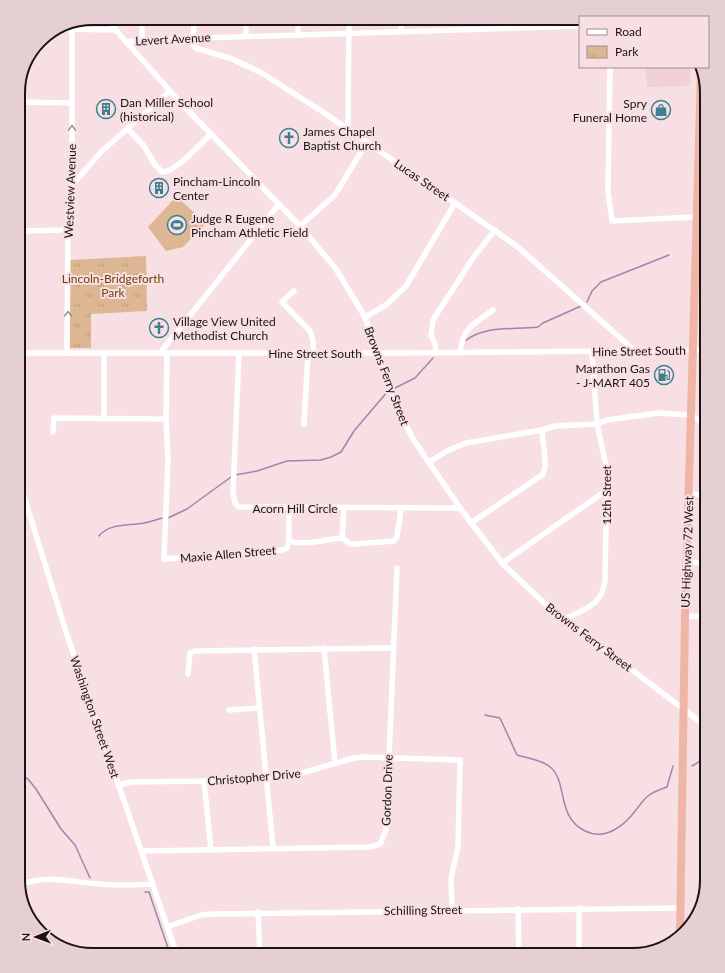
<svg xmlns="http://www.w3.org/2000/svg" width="725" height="973" font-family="Lato,sans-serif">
  <defs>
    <pattern id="park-tufts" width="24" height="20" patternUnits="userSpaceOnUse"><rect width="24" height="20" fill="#ddb793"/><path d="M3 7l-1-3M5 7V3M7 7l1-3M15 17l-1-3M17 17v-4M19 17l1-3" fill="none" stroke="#bd9c7e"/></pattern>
  </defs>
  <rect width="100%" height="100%" fill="#f7dfe3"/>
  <polygon fill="#f1d0d6" points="645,67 690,67 690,86 647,87"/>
  <polygon fill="#ddb793" points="174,199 179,199 206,223 183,247 166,251 148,227"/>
  <polygon fill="url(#park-tufts)" points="146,256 147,311 91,314 91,348 69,348 70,260"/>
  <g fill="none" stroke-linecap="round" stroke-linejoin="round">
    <g stroke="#9c87af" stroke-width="1.5">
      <polyline points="587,302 592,291 601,282 669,255"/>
      <path d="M 465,341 C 485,325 513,330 538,327 L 543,323 L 581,306"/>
      <polyline points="395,388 415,378 433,358"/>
      <polyline points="235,475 257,471 287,461 321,460 331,457 341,452 354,431 388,391"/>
      <polyline points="168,518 187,509 231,477"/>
      <path d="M 99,536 C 109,523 129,526 144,523 C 150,522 156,520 162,518"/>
      <path d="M 485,715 L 500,718 L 517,755 C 527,758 541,760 549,766 C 569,781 555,816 585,831 C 605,841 624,826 636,810 C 640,805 643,800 648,796 C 653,792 661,789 667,787 L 673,766"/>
      <polyline points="692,766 707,757"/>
      <polyline points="18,774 28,779 36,789 61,829 75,845 90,878"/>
      <polyline points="145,892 149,892 169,951"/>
    </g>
    <g stroke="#fff" stroke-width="5.5">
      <polyline points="105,18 179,101 300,226 336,269 365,317 394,400 413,439 460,508 502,563 544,603 707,727"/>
      <polyline points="142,18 142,40"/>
      <polyline points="194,18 193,45 196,48 232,59 260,72 323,112 455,203 518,247 635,351"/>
      <polyline points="246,18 246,36"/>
      <polyline points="298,18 298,34"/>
      <polyline points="506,18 506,28"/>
      <polyline points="63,29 116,30"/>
      <polyline points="401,31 402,18"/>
      <polyline points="126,42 142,40 580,26"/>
      <polyline points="610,67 608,191 612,221 696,217"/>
      <polyline points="18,102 71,103"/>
      <path d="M 128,129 L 144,146 L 155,165 L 162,172 C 176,172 200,144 211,134"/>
      <polyline points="348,129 349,18"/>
      <polyline points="72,185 102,151 170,91"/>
      <polyline points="300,226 335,195 367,142"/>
      <polyline points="18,231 68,230"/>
      <polyline points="695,264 707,264"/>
      <polyline points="294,291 282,302 310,331 313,341 313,353"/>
      <polyline points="365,317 386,305 406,286 455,203"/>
      <polyline points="18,353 405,353 707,350"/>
      <polyline points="67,353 68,230 72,185 72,30"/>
      <polyline points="160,353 279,204"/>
      <polyline points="167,353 166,419 168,459 164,559 282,550 287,548 289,541 289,508"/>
      <polyline points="239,353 233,493 235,503 239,507 460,508"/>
      <polyline points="436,353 435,344 431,335 433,320 473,258 495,230"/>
      <path d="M 460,353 C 463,327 473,325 493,310"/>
      <polyline points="104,419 104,353"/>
      <polyline points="304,424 308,353"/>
      <polyline points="53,432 54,418 166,419"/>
      <polyline points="429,462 449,450 466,443 542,430 555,426 597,424 607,420 659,413 691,415 707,426"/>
      <polyline points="18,477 67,635 177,955"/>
      <polyline points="688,494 707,495"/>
      <path d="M 471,523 L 542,475 C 549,466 542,443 542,430"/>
      <polyline points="342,538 344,508"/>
      <path d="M 289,541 C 305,546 326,539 342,538 L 350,544 L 355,544 L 394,541 L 397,537 L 401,509"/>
      <polyline points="686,562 707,563"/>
      <polyline points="502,563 607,490"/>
      <polyline points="685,616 707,617"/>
      <path d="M 565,619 C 586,608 602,606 605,580 L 607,470 L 597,424 L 592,352"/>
      <polyline points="324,648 335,763"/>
      <polyline points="254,649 273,848"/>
      <polyline points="188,674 190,653 195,651 393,648"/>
      <polyline points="229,710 259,708"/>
      <polyline points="204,781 211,850"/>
      <polyline points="118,785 131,782 204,781 267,777 298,774 354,758 364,757 460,760 458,847 451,878 452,910"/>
      <polyline points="141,851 370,847 380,844 386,830 397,568"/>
      <path d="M 19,885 C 49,874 69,882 99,884 C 117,886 135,885 152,884"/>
      <polyline points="518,909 519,955"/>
      <polyline points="258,912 260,955"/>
      <polyline points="167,927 201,915 212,914 680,908"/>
      <polyline points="89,954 176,953"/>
      <polyline points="579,955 579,908"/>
    </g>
    <polyline stroke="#efb6a7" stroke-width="8" points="680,936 685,616 701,72"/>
  </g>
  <defs><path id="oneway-chevron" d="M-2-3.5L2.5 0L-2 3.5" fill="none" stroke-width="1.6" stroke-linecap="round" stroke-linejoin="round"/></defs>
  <g stroke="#989595">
    <use href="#oneway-chevron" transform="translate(72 128) rotate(-90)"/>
    <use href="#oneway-chevron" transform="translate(68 314) rotate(-89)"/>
  </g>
  <defs>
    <symbol id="building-ring" viewBox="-11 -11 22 22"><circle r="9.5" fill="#f7dfe3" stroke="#3e8091" stroke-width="1.5"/><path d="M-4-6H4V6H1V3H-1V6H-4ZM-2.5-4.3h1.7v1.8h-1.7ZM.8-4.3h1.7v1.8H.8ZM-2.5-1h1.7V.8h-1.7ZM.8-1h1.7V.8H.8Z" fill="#3e8091"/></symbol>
    <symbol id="shop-ring" viewBox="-11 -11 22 22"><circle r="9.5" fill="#f7dfe3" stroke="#3e8091" stroke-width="1.5"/><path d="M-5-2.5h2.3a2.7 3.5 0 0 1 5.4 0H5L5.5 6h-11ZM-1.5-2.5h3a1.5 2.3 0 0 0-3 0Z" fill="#3e8091"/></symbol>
    <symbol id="church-ring" viewBox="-11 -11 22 22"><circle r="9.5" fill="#f7dfe3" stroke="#3e8091" stroke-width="1.5"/><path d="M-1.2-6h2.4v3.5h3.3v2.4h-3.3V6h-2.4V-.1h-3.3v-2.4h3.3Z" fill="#3e8091"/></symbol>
    <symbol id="stadium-ring" viewBox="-11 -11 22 22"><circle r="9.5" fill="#f7dfe3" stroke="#3e8091" stroke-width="1.5"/><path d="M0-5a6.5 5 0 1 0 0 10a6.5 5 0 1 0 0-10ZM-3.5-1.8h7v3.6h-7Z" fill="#3e8091"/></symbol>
    <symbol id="fuel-ring" viewBox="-11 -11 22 22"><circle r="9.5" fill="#f7dfe3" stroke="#3e8091" stroke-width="1.5"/><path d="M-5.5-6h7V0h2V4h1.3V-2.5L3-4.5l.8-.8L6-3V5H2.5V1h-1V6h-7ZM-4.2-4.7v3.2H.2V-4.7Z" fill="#3e8091"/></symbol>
  </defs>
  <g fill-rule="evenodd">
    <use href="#building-ring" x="95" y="98" width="22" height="22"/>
    <use href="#shop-ring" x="650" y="99" width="22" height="22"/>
    <use href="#church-ring" x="278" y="127" width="22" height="22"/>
    <use href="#building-ring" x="148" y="177" width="22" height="22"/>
    <use href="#stadium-ring" x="166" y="214" width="22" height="22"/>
    <use href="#church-ring" x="148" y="317" width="22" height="22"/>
    <use href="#fuel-ring" x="653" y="364" width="22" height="22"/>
  </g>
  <g text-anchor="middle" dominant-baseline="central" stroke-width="4" stroke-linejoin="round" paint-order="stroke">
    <g font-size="12" fill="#1b1314" stroke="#f7dfe3">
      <text transform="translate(173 39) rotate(-3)">Levert Avenue</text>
      <text transform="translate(422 180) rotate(34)">Lucas Street</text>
      <text transform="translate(70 191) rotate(-88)">Westview Avenue</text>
      <text transform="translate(639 351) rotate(-1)">Hine Street South</text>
      <text x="315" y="353">Hine Street South</text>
      <text transform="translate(387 376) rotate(69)">Browns Ferry Street</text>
      <text transform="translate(606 495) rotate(-90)">12th Street</text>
      <text x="295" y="508">Acorn Hill Circle</text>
      <text transform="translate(687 552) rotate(-88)">US Highway 72 West</text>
      <text transform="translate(228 554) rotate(-5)">Maxie Allen Street</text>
      <text transform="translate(589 637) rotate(37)">Browns Ferry Street</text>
      <text transform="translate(95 717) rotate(71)">Washington Street West</text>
      <text transform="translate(254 777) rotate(-5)">Christopher Drive</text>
      <text transform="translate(387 790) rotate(-88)">Gordon Drive</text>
      <text transform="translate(423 910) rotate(-1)">Schilling Street</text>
    </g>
    <g font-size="12" fill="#1b1314" stroke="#f7dfe3" text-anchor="start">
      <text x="120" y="102">Dan Miller School<tspan x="120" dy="14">(historical)</tspan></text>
      <text x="647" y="103" text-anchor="end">Spry<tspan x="647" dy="14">Funeral Home</tspan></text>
      <text x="303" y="131">James Chapel<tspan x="303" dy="14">Baptist Church</tspan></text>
      <text x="173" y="181">Pincham-Lincoln<tspan x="173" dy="14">Center</tspan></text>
      <text x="191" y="218">Judge R Eugene<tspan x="191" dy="14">Pincham Athletic Field</tspan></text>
      <text x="173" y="321">Village View United<tspan x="173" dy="14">Methodist Church</tspan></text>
      <text x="650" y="368" text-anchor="end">Marathon Gas<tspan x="650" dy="14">- J-MART 405</tspan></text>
    </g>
    <g font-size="12" fill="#70430a" stroke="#f7dfe3">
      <text x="113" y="278">Lincoln-Bridgeforth<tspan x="113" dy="14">Park</tspan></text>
    </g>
  </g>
  <path d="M0 0H725V973H0ZM93 25H632A68 68 0 0 1 700 93V880A68 68 0 0 1 632 948H93A68 68 0 0 1 25 880V93A68 68 0 0 1 93 25Z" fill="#e5cfd2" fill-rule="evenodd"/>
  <path fill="none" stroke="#1b1314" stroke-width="2" d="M93 25H632A68 68 0 0 1 700 93V880A68 68 0 0 1 632 948H93A68 68 0 0 1 25 880V93A68 68 0 0 1 93 25Z"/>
  <rect x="579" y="16" width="130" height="52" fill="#f7dfe3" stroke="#9f8d90"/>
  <rect x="587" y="29" width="20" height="6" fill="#ffffff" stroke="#9f8d90"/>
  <text x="615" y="36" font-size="12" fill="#1b1314">Road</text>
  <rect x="587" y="46" width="20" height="12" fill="url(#park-tufts)" stroke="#9f8d90"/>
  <text x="615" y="56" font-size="12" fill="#1b1314">Park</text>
  <g transform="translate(36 937) rotate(269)" stroke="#f7dfe3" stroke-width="3" paint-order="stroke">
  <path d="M0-3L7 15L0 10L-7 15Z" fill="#1b1314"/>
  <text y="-6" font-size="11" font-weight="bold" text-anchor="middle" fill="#1b1314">N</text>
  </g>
</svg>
